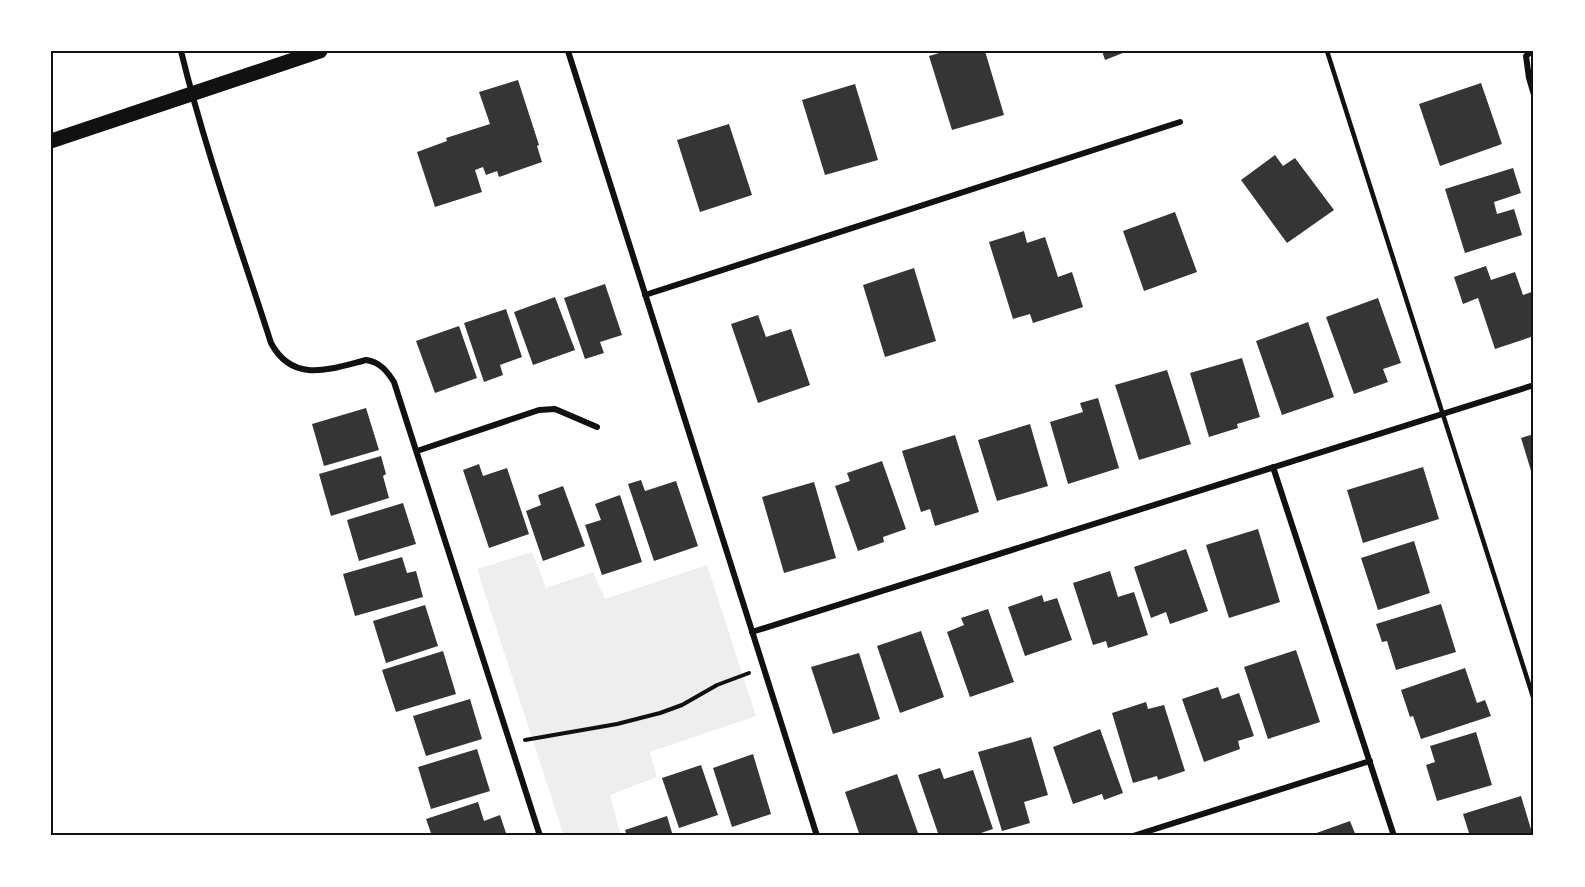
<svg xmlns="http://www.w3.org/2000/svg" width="1585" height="887" font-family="Roboto,sans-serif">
  <rect width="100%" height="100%" fill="#fff"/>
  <polygon fill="#eee" points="532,552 546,588 593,572 605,599 707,565 756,716 650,752 657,777 610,795 620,833 612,836 564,836 477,569"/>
  <g fill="#353535">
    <polygon points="946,51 985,51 1004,115 952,130 929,56"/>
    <polygon points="1102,51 1128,51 1105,60"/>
    <polygon points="518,80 539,145 537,146 542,162 499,177 497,171 486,175 483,167 475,170 482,192 435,207 417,152 447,141 446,138 490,124 479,92"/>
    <polygon points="1481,83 1502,144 1440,166 1419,104"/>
    <polygon points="855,84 878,160 825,175 802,100"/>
    <polygon points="729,124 752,195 700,212 677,140"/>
    <polygon points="1275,155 1283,166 1295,158 1334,210 1287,243 1241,180"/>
    <polygon points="1513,168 1521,193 1494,202 1497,214 1514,209 1522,235 1465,253 1445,189"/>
    <polygon points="1175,212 1197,272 1144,291 1123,231"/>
    <polygon points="1024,231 1027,243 1045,237 1058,277 1072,272 1083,307 1033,323 1030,314 1013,319 989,242"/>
    <polygon points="1486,266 1491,280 1515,272 1523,295 1534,291 1534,336 1495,349 1478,298 1463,304 1454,277"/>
    <polygon points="914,268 936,341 885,357 863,285"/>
    <polygon points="605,284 622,335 600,342 604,353 585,359 564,298"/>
    <polygon points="555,297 575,350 533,365 514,312"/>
    <polygon points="1378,298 1401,363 1383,369 1388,382 1354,394 1326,317"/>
    <polygon points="506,309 522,357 500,365 503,375 484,382 464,323"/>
    <polygon points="758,315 766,337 791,329 810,385 758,403 731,324"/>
    <polygon points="1308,322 1334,397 1282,415 1256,341"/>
    <polygon points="459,326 477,378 435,393 416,341"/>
    <polygon points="1242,358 1260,417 1237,424 1238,428 1209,437 1190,373"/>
    <polygon points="1167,370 1191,444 1139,460 1115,385"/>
    <polygon points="1098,398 1119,468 1068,484 1050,422 1083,412 1080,403"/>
    <polygon points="366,408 379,450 324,466 312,424"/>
    <polygon points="1030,424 1048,486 997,501 978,440"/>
    <polygon points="1534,434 1534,474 1532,474 1521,438"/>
    <polygon points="955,435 979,512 935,526 930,509 921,512 902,451"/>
    <polygon points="381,456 386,474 383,476 389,498 331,516 319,474"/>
    <polygon points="882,461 906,529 883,537 884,542 858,551 835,486 850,481 847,473"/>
    <polygon points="479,464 483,476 507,468 529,534 489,548 463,470"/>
    <polygon points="1423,467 1439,519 1363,543 1347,490"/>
    <polygon points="641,480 645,491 676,481 698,546 654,561 628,484"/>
    <polygon points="814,482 836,558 784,573 762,497"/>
    <polygon points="563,486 585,546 543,561 526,511 541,505 538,495"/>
    <polygon points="620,495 642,562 602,575 585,525 601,520 595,504"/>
    <polygon points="403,503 416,544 359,561 347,520"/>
    <polygon points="1258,529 1280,602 1229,618 1206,545"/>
    <polygon points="1414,541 1430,593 1378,610 1361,558"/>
    <polygon points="1186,549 1208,611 1170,624 1166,612 1151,618 1134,567"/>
    <polygon points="402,557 407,573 416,571 423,597 355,616 343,574"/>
    <polygon points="1110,571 1118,597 1134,592 1148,635 1108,648 1106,641 1093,645 1073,583"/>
    <polygon points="1042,595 1044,602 1057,598 1072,640 1025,656 1008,607"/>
    <polygon points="1441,604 1456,652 1396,670 1387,641 1382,642 1376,624"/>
    <polygon points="425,605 438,646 386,663 373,621"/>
    <polygon points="988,609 1014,682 970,697 947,632 964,625 961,618"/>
    <polygon points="921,631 944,697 900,713 877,646"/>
    <polygon points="1296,650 1320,722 1268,739 1244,667"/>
    <polygon points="443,651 456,694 396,712 382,670"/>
    <polygon points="859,653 880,719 833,734 811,667"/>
    <polygon points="1465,668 1477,703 1485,700 1491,716 1421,739 1413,716 1410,717 1401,690"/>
    <polygon points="1218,687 1222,699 1239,693 1254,736 1238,741 1240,749 1204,762 1182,699"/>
    <polygon points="470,699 482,739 426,756 413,716"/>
    <polygon points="1146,702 1148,709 1164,705 1185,771 1158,780 1157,776 1133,783 1112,713"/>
    <polygon points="1100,729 1123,793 1104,800 1102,794 1073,804 1053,747"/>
    <polygon points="1476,732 1492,785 1437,801 1426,765 1435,762 1430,746"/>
    <polygon points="1031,737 1048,795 1024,802 1030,823 1002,831 978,752"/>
    <polygon points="477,749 490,791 431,809 418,767"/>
    <polygon points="753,754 771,814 732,827 713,768"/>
    <polygon points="701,765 718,815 679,828 662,778"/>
    <polygon points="940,768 944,779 973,770 993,829 972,836 939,836 918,775"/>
    <polygon points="897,774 918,833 908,836 860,836 845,792"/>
    <polygon points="1521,796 1533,836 1470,836 1463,814"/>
    <polygon points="478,802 484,821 500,815 507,836 432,836 426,819"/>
    <polygon points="667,816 673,836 627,836 625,830"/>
    <polygon points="1350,821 1356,836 1308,836"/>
  </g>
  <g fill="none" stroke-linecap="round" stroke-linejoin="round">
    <polyline stroke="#111" stroke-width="4" points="525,740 617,724 660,713 682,705 717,685 749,673"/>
    <polyline stroke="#111" stroke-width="4.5" points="1327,51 1534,700"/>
    <g stroke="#111" stroke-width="6">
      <path d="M 181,51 C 205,150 240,246 271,343 C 293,384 330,369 366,360 C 380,362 387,371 394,382 L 540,836"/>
      <polyline points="568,51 817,836"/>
      <polyline points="1532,51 1526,56 1529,78 1534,95"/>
      <polyline points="645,295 1180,122"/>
      <polyline points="417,451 539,410 555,409 597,427"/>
      <polyline points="1273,467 1394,836"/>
      <polyline points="752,632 1534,385"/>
      <polyline points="1133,836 1370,761"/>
    </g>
    <polyline stroke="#111" stroke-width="15" points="51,141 320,51"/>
  </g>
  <rect width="1585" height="887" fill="none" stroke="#ffffff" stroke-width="105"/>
  <rect x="52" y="52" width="1480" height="782" fill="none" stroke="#111" stroke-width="2"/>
</svg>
